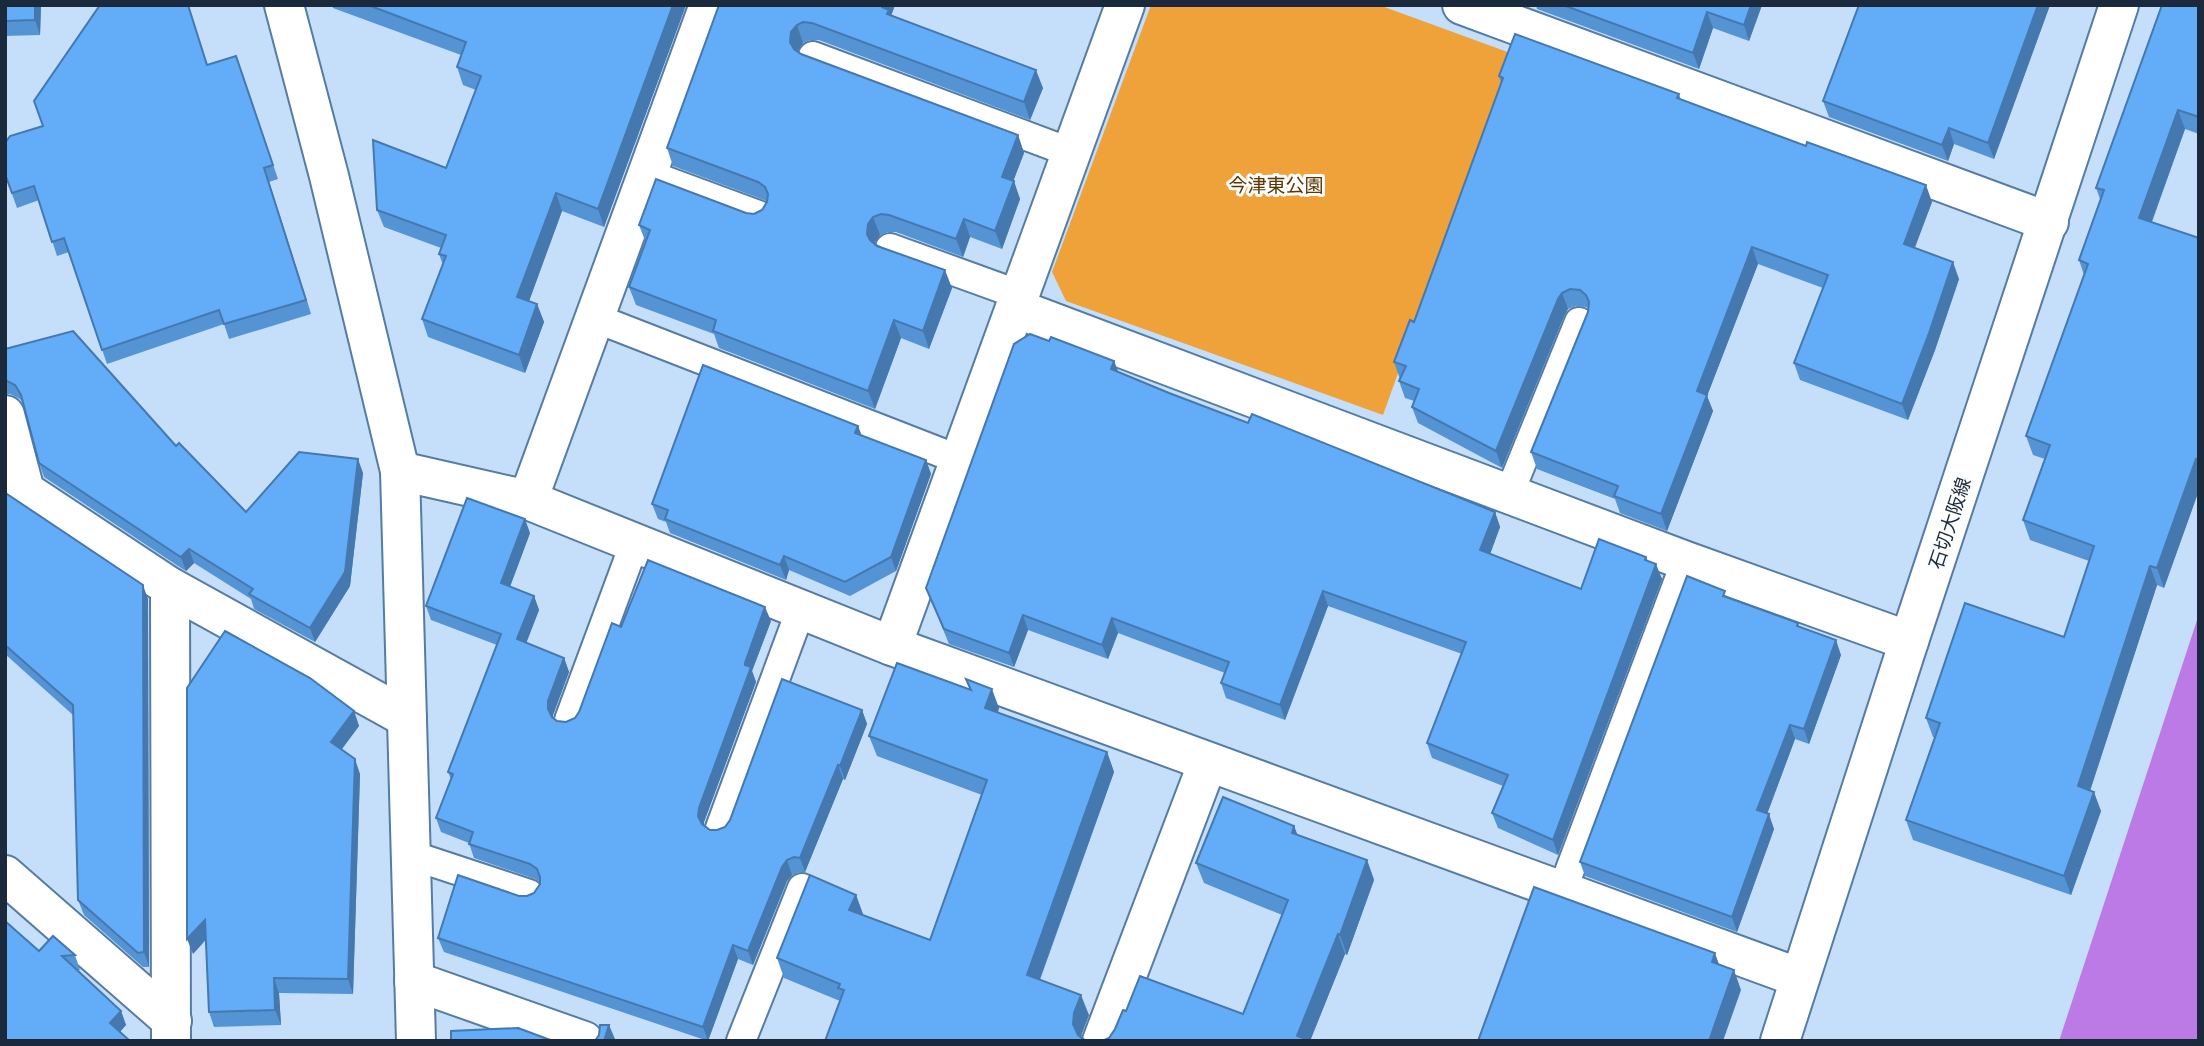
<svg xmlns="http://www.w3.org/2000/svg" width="2204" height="1046" font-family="'Golos Text','Noto Sans JP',sans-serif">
  <rect width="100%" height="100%" fill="#c5dffa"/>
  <polygon fill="#eea239" points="1151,5 1379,5 1513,54 1383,415 1066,301 1052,272"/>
  <polygon fill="#bc7ae7" points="2199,614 2199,1041 2059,1041"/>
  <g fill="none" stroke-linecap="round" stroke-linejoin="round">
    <defs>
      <g id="lane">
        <polyline points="813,56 1072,153"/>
        <polyline points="647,174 758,215"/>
        <polyline points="890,248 1020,295"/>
        <polyline points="595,318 960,460"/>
        <polyline points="1509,494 1579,322"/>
        <polyline points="569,720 635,542"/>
        <polyline points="720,828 801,609"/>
        <polyline points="411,855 529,894"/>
        <polyline points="1562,891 1686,561"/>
        <polyline points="741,1041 802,888"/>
      </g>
      <g id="street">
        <polyline points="709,5 528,500 892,646 1800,978"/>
        <polyline points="1462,5 2049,222"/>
        <polyline points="1015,308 1686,561 1909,641"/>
        <polyline points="5,415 25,491 170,587 171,1041"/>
        <polyline points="400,471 528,500"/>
        <polyline points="170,587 407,718"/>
        <polyline points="892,646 1125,5"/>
        <polyline points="5,875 172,1021"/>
        <polyline points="414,981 584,1041"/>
        <polyline points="1102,1041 1208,762"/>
      </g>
      <g id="secondary">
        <polyline points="284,5 329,176 400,471 416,1041"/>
        <polyline points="1780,1041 1909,641 2119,5"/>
      </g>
    </defs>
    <use href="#lane" stroke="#557ca5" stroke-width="32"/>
    <use href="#street" stroke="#557ca5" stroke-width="42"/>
    <use href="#secondary" stroke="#557ca5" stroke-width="42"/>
    <use href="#lane" stroke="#fff" stroke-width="28"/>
    <use href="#street" stroke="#fff" stroke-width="38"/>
    <use href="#secondary" stroke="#fff" stroke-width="38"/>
  </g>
  <g fill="#5494d5">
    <polygon points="5,5 41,5 40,35 5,36"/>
    <polygon points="332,5 686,5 604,227 562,211 529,301 537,304 544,322 525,373 428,337 422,319 443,265 439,254 441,248 384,227 377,210 446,168 476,90 463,85 457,67 461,55 333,8"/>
    <polygon points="719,5 895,5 891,16 1043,88 1030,120 819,40 810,40 803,43 798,50 798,52 801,54 1018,135 1024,153 1013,181 1020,199 1002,249 970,237 963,257 896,232 888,232 880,235 875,242 875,243 952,288 929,349 901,338 875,409 719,348 714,334 636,305 629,287 646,243 639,225 746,213 754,214 762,210 767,202 764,200 673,166 667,148"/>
    <polygon points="1536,5 1762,5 1749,41 1713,28 1699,69 1537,9"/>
    <polygon points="2050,5 1994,159 1954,144 1948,161 1829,117 1823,101"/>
    <polygon points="2199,5 2199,134 2185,129 2152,222 2199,238 2199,490 2164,588 2157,585 2090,791 2101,811 2071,895 1913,840 1906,820 1935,738 1933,737 1926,718 2064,637 2089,561 2030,540 2023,520 2045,459 2033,455 2026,436 2084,275 2079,260 2100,199 2096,188"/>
    <polygon points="236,56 278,179 269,182 311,314 229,339 224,324 107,364 69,252 57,256 39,200 17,208 5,174 43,126 208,65"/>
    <polygon points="1499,76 1679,94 1681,100 1932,202 1914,248 1959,279 1935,350 1908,420 1800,380 1794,363 1823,288 1758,264 1707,396 1713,411 1667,531 1620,513 1615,499 1537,469 1531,452 1588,312 1589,309 1586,307 1576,306 1568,309 1564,316 1502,468 1418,423 1412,407 1414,401 1405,398 1399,381 1400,379 1394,362 1414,322 1501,83"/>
    <polygon points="1049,341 1114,361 1118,372 1169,393 1248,423 1495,512 1500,527 1490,554 1581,589 1646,557 1648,561 1662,579 1558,855 1498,828 1492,813 1503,786 1432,758 1427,743 1462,654 1328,606 1285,720 1226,698 1221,683 1225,673 1118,633 1108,659 1028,630 1014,667 949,644 926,588"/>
    <polygon points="5,349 176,446 246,512 363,473 350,586 315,642 254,609 251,599 194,563 186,571 181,568 44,477 39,463 24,405 20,399 10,394 5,394"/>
    <polygon points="858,426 862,436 926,460 931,474 896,571 850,596 789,570 786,580 670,533 666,522 658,519 652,504"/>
    <polygon points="5,492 7,494 148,599 149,967 143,967 84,915 78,900 73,715 5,654"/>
    <polygon points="530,533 510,587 534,596 539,610 526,643 564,658 569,672 553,715 553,718 557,721 566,722 575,718 579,712 621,627 771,621 752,671 756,682 704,822 704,825 710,830 717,830 725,827 862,710 867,724 845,780 843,779 805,872 799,872 792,875 787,881 753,965 738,959 708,1041 444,952 438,938 519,896 527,896 534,893 540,884 540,882 535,879 474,858 469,843 441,832 436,818 451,779 448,772 497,645 431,620 426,606"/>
    <polygon points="1798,623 1799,626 1841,655 1809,744 1795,739 1767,814 1774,829 1737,932 1585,876 1580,862"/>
    <polygon points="966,679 999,708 998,713 1107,752 1114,772 1040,980 1089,1015 1082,1033 840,1001 784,978 777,958 856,895 863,915 930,940 982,795 877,756 869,736 970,690"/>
    <polygon points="354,711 359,726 341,750 360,774 353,994 279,993 281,1025 214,1027 209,1012 206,939 193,954"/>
    <polygon points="1294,826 1297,835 1367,860 1374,880 1347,955 1345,954 1310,1041 1109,1038 1126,1011 1243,1014 1282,915 1204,883 1196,863"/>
    <polygon points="39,951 75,955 80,970 77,970 121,1011 126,1025 120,1032 5,1041"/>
  </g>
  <g fill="#4578ae">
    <polygon points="35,5 41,5 40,35 35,20"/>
    <polygon points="673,5 686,5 604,227 598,209"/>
    <polygon points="882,5 895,5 891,16 895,28 882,7"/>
    <polygon points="1751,5 1762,5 1749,41 1744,25"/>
    <polygon points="2038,5 2050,5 1994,159 1988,143"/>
    <polygon points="1707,12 1713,28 1699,69 1693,53"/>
    <polygon points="797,25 803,43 798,50 797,59 790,42 791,32"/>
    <polygon points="1036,70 1043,88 1030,120 1024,102"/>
    <polygon points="2178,110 2185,129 2146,237 2139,218"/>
    <polygon points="1949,128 1954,144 1948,161 1942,145"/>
    <polygon points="1018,135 1024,153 1008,195 1002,177"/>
    <polygon points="264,168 269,182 311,314 306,300"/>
    <polygon points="1014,181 1020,199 1002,249 995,231"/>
    <polygon points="1926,185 1932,202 1910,261 1904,244"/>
    <polygon points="556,193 562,211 524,315 517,297"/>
    <polygon points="873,217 880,235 875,242 874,252 867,234 868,224"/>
    <polygon points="964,219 970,237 963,257 956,239"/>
    <polygon points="1752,247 1758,264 1707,396 1713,411 1667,531 1661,514 1697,391"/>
    <polygon points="1953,262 1959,279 1935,350 1908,420 1902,404"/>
    <polygon points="945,270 952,288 929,349 923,331"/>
    <polygon points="1562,293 1568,309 1564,316 1502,468 1496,451 1558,299"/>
    <polygon points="537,304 544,322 525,373 519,355"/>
    <polygon points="894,320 901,338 875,409 868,391"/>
    <polygon points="1114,361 1120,376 1111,369"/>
    <polygon points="858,426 863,440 855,433"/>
    <polygon points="358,459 363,473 350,586 315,642 310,628"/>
    <polygon points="2196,459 2199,467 2199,490 2164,588 2157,568"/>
    <polygon points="926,460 931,474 896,571 891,557"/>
    <polygon points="1495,512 1500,527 1486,565 1480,550"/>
    <polygon points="525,519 530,533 506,597 501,583"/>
    <polygon points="189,549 194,563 186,571 181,557"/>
    <polygon points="784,556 789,570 786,580 780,565"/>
    <polygon points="1656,564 1662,579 1558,855 1553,840"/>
    <polygon points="2150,566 2157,585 2085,806 2078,786"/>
    <polygon points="143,585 148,599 149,967 144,952"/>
    <polygon points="1323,591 1328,606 1285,720 1280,705"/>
    <polygon points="534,596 539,610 522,654 517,639"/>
    <polygon points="765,607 771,621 752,671 756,682 704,822 704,830 698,816 699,808 745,663"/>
    <polygon points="1023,615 1028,630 1014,667 1009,653"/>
    <polygon points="1112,618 1118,633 1108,659 1102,645"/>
    <polygon points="1836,640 1841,655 1809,744 1804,729"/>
    <polygon points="564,658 569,672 553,715 553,723 548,709 548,701"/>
    <polygon points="992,689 999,708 992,728 985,708"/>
    <polygon points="862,710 867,724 845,780 840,766"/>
    <polygon points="354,711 359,726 336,757 331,742"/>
    <polygon points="1790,725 1795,739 1763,825 1757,810"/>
    <polygon points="1107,752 1114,772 1034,995 1027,975"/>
    <polygon points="355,759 360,774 353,994 348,979"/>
    <polygon points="838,765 843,779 805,872 800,858"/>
    <polygon points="2094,792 2101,811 2071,895 2064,876"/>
    <polygon points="1769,814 1774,829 1737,932 1732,917"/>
    <polygon points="1294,826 1302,846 1292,833"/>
    <polygon points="787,860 792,875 787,881 753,965 748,951 782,867"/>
    <polygon points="1367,860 1374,880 1347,955 1340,935"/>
    <polygon points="856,895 863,914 857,930 849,910"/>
    <polygon points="205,920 211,934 193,954 187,939"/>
    <polygon points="1338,934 1345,954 1310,1041 1297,1036"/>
    <polygon points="733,945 738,959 708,1041 703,1027"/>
    <polygon points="1715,953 1722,973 1712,962"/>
    <polygon points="1734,970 1741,990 1723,1041 1709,1041"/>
    <polygon points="274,978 279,993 281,1025 275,1010"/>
    <polygon points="1081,995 1089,1015 1082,1033 1081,1041 1073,1024 1074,1013"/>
    <polygon points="121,1011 126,1025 115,1037 110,1023"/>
    <polygon points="609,1025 615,1039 614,1041 604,1041"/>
  </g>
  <g fill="#62acf8" stroke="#4578ae" stroke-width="2">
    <polygon points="5,5 35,5 35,20 5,21"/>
    <polygon points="100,5 188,5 207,65 236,56 273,165 264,168 306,300 224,324 219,310 102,350 64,238 52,242 34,186 12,193 5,174 5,143 10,136 43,126 34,101"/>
    <polygon points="368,5 673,5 598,209 556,193 517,297 537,304 519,355 422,319 446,256 439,254 446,235 377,210 373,140 446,168 481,76 457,67 466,42"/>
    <polygon points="719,5 882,5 882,7 889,10 887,14 1036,70 1024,102 812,23 803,22 797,25 791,32 790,42 794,49 801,54 1018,135 1002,177 1014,181 995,231 964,219 956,239 889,215 881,214 873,217 868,224 867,234 870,240 877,246 945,270 923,331 894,320 868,391 713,331 716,320 629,287 650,230 639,225 656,179 746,213 754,214 762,210 767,202 768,194 765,187 758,182 667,148"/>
    <polygon points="1563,5 1751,5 1744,25 1707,12 1693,53"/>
    <polygon points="1859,5 2038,5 1988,143 1949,128 1942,145 1823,101"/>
    <polygon points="2162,5 2199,5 2199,117 2178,110 2139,218 2199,238 2199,459 2198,460 2196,459 2157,568 2150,566 2078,786 2094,792 2064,876 1906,820 1940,723 1926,718 1965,603 2064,637 2094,546 2023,520 2050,445 2026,436 2088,264 2079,260 2104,190 2096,188"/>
    <polygon points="1515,34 1679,94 1677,98 1806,146 1807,142 1926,185 1904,244 1953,262 1929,333 1902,404 1794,363 1828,275 1752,247 1697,391 1707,395 1661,514 1614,496 1618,486 1531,452 1588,312 1589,302 1586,295 1580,290 1570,289 1562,293 1558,299 1496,451 1412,407 1419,389 1399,381 1406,366 1394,362 1410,320 1414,322 1503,78 1499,76"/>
    <polygon points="73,331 176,446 179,443 246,512 299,452 358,459 345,572 310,628 249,594 253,589 189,549 181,557 176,554 39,463 21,395 15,385 5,380 5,349"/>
    <polygon points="1030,334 1049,341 1051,337 1114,361 1111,369 1169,393 1248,423 1252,414 1495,512 1480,550 1581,589 1599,539 1646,557 1645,560 1656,564 1553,840 1492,813 1508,775 1427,743 1466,642 1323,591 1280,705 1221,683 1229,662 1112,618 1102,645 1023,615 1009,653 944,629 926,588 1014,344"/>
    <polygon points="703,365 858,426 855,433 926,460 891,557 845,582 784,556 780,565 665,519 668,510 652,504"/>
    <polygon points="5,492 7,494 143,585 144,952 138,953 78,900 73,705 5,645"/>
    <polygon points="467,498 525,519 501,583 534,596 517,639 564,658 548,701 548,709 552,717 557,721 566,722 575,718 579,712 612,623 621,627 648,560 765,607 745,663 745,665 751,667 699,808 698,816 702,824 710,830 717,830 725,827 730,820 782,679 862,710 840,766 838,765 800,858 794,857 787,860 782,867 748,951 733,945 703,1027 438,938 458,875 519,896 527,896 534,893 540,884 540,877 537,869 530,864 469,844 473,832 436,818 453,774 448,772 501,634 426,606"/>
    <polygon points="1687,576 1725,591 1723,596 1798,623 1797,626 1836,640 1804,729 1790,725 1757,810 1769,814 1732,917 1580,862"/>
    <polygon points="225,631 310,678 354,711 331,742 355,759 348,979 274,978 275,1010 209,1012 205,920 187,939 187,688"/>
    <polygon points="897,663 971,690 966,679 992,689 985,708 1107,752 1027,975 1081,995 1074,1013 1073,1024 1078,1035 1086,1041 825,1041 844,990 838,988 840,984 777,958 810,875 856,895 849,910 930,940 987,780 869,736"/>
    <polygon points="1223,797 1294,826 1292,833 1367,860 1340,935 1338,934 1297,1036 1311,1041 1102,1041 1109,1038 1115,1029 1123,1010 1126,1011 1140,976 1243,1014 1288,900 1196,863"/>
    <polygon points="1534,887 1715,953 1712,962 1734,970 1709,1041 1478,1041"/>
    <polygon points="5,921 39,951 53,936 75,955 62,956 121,1011 110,1023 130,1041 5,1041"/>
    <polygon points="600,1025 609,1025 604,1041 595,1041 599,1035"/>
    <polygon points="518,1028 553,1041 451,1041 451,1031"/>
  </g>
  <g text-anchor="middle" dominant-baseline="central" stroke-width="6" stroke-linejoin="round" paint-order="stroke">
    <g font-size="19" fill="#593701" stroke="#fdfdfd">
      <text x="1276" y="184">今津東公園</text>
    </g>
    <g font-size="19" fill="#1a2a3c" stroke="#fdfdfd">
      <text transform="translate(1949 523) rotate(-72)">石切大阪線</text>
    </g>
  </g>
  <rect width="2204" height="1046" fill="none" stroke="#1a2a3c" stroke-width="14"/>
</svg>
